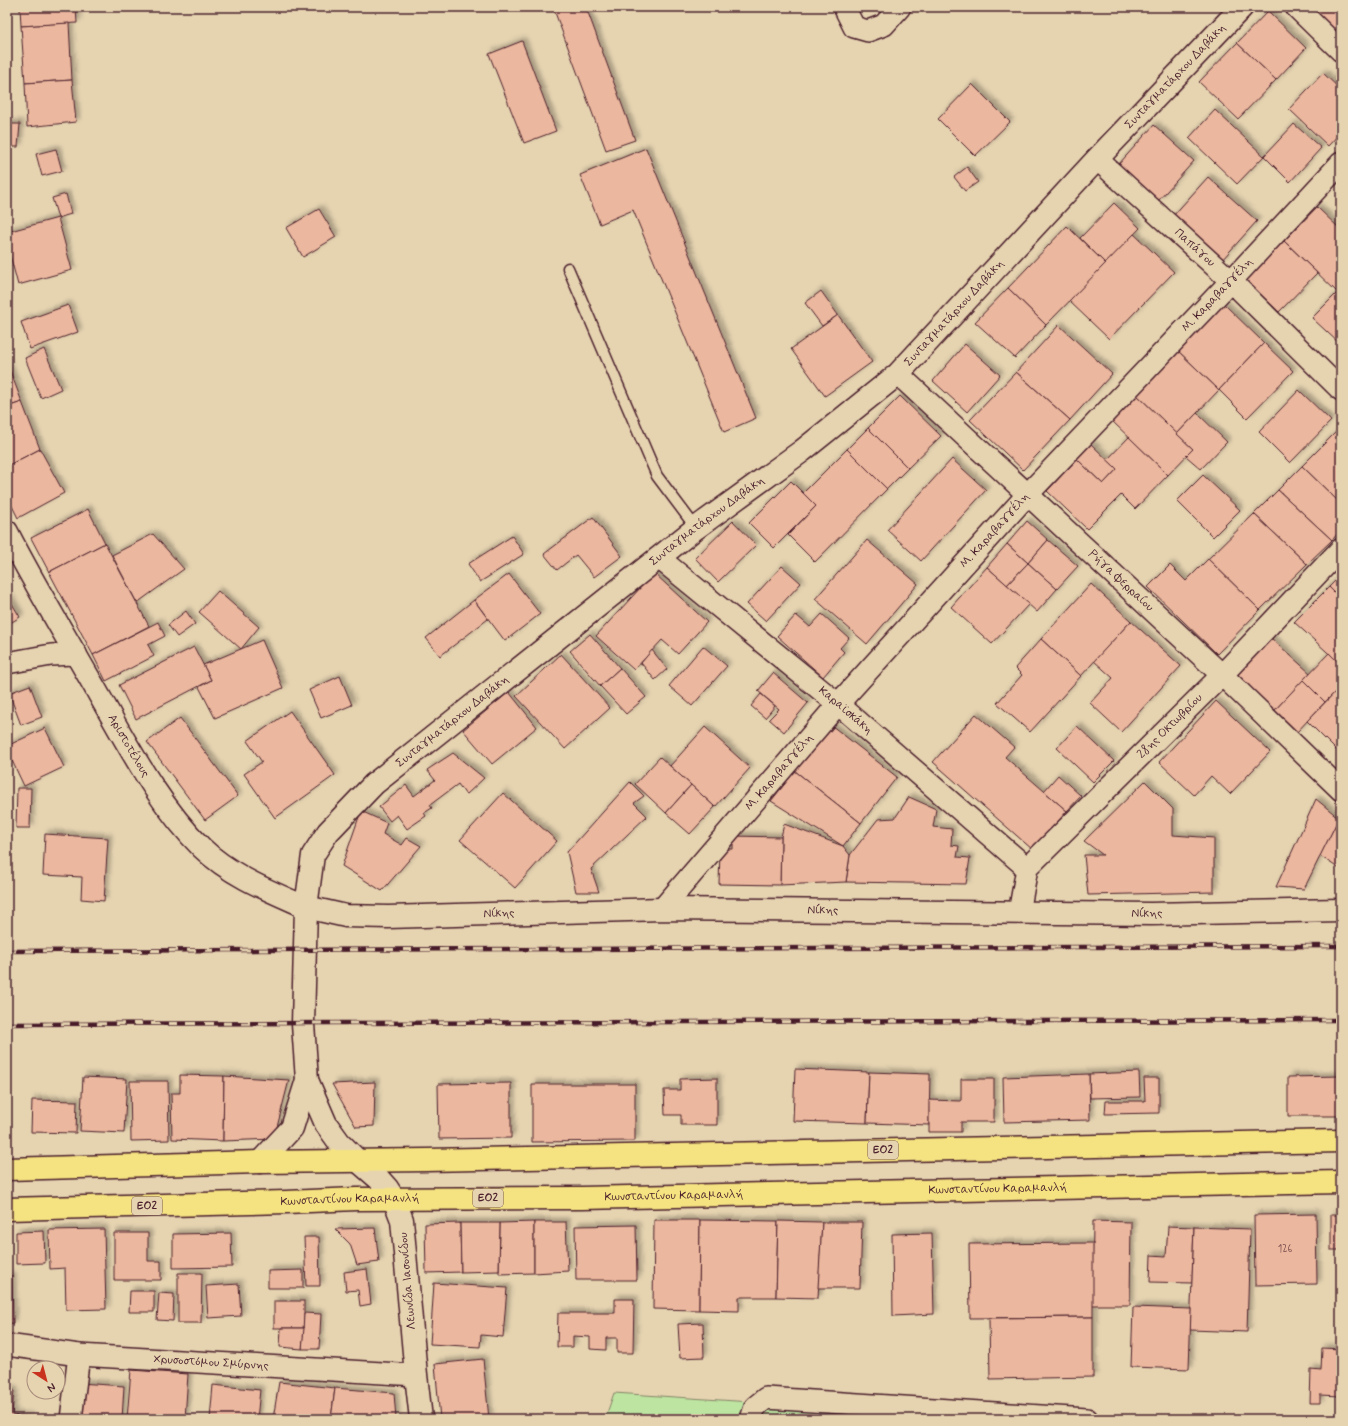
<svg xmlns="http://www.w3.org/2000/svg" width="1348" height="1426" font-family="Mynerve,sans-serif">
  <defs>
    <filter id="shadow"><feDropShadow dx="3.5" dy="-3.5" stdDeviation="2" flood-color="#0004"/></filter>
  </defs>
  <rect width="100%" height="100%" fill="#e6d4b1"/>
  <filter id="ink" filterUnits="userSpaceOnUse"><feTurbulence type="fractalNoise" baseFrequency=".025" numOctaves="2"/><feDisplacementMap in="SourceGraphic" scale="8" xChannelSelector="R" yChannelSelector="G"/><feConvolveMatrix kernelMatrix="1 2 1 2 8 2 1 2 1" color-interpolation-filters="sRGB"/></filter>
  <g filter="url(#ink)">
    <polygon fill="#bde5a1" stroke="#848266" points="614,1393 1010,1419 605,1419"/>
    <g fill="#ebb79e" stroke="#4a1f2b" filter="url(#shadow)">
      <polygon points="20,7 76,7 77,23 21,26"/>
      <polygon points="553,7 586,7 635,140 606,150"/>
      <polygon points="1301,7 1341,7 1341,42"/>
      <polygon points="1268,11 1306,48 1276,80 1237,43"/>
      <polygon points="69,23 72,80 25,83 21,26"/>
      <polygon points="522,41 556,131 524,143 489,54"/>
      <polygon points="1237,43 1276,80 1238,119 1199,82"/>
      <polygon points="1323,73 1341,90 1341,132 1328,146 1289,109"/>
      <polygon points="72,80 76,122 27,127 25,83"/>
      <polygon points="972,84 1010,122 975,156 938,119"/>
      <polygon points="1215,110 1264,156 1237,184 1189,138"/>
      <polygon points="7,124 20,124 18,147 7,147"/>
      <polygon points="1294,124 1321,148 1290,182 1264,156"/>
      <polygon points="1154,125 1194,161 1158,201 1118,165"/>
      <polygon points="646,148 756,418 724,432 633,210 600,224 580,175"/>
      <polygon points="56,149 62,171 42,176 36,154"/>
      <polygon points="967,167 978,182 965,191 954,177"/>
      <polygon points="1208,177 1257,221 1221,261 1172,217"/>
      <polygon points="66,194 71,214 58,218 52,198"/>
      <polygon points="1114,203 1140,228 1106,264 1080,238"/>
      <polygon points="1317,207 1341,230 1341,289 1337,292 1284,241"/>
      <polygon points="319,209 336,237 303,257 286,228"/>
      <polygon points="58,218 72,270 18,285 7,244 7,232"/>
      <polygon points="1067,226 1106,264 1046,325 1008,288"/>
      <polygon points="1134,234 1174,272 1109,339 1069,301"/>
      <polygon points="1284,241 1317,273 1279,312 1246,280"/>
      <polygon points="1008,288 1046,325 1015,358 975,322"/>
      <polygon points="1341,289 1341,345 1312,318"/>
      <polygon points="821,291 838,315 822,326 805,303"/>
      <polygon points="1224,304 1264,343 1219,390 1178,351"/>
      <polygon points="68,305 78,332 30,349 21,322"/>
      <polygon points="838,315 872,362 825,396 791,349"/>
      <polygon points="1059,325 1112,374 1070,420 1016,372"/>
      <polygon points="1264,343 1293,371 1247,418 1219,390"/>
      <polygon points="965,344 1000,375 967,412 933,381"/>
      <polygon points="44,349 61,389 41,398 25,358"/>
      <polygon points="1178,351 1219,390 1177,434 1136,394"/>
      <polygon points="7,363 22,402 7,407"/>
      <polygon points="1016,372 1070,420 1023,470 970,420"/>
      <polygon points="1299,390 1331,421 1290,463 1259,432"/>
      <polygon points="1136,394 1193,449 1168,475 1111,420"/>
      <polygon points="900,396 941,436 908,468 868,428"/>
      <polygon points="22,402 40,449 7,466 7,407"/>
      <polygon points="1197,413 1227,442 1201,469 1186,456 1193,449 1177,434"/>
      <polygon points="1341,427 1341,504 1302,466"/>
      <polygon points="868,428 908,468 887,489 847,449"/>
      <polygon points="1129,437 1168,475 1135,509 1121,495 1087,529 1047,491 1077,459 1103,484 1117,469 1107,460"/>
      <polygon points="1091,444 1117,469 1103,484 1077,459"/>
      <polygon points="40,449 64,493 18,518 7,496 7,466"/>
      <polygon points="847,449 887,489 815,562 788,535 816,506 803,493"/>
      <polygon points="952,459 986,490 921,561 887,530"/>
      <polygon points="1302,466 1341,504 1341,530 1332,540 1278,490"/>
      <polygon points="1203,475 1240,510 1213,537 1177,501"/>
      <polygon points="791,481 816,506 774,548 749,523"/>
      <polygon points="1278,490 1332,540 1307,564 1254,514"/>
      <polygon points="88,509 105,543 49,572 31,538"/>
      <polygon points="1254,514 1307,564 1260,610 1208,559"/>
      <polygon points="593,517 622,556 594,577 576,555 557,570 544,554"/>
      <polygon points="733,521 756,545 718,582 695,558"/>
      <polygon points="1027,521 1048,540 1028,563 1007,544"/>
      <polygon points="153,534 184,569 137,603 112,555"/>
      <polygon points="512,536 524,554 480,582 468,564"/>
      <polygon points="867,540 918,584 867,644 815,599"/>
      <polygon points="1048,540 1078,566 1057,589 1028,563"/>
      <polygon points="105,543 149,626 93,655 49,572"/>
      <polygon points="1007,544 1028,563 1007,585 987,567"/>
      <polygon points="1208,559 1260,610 1217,654 1148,587 1170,565 1186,581"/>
      <polygon points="1028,563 1057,589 1037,612 1007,585"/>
      <polygon points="782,566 801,583 766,621 747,604"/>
      <polygon points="987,567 1029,604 992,644 951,607"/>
      <polygon points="654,573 707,622 678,654 662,640 634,670 596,636"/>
      <polygon points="509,574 540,614 505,641 474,600"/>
      <polygon points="1341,575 1341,599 1329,587"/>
      <polygon points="1091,584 1131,621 1081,676 1041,639"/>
      <polygon points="1329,587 1341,599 1341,658 1337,661 1294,622"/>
      <polygon points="218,591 259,627 241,649 199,612"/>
      <polygon points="8,597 20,617 7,625 7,598"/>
      <polygon points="474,600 488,619 440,656 426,638"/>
      <polygon points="186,611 195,624 177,637 168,625"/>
      <polygon points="822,614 849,638 840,648 844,652 823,677 777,636 796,615 810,627"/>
      <polygon points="1131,621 1181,666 1121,732 1090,703 1113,678 1094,661"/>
      <polygon points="158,622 165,636 148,645 154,656 106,681 93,655"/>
      <polygon points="590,634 620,668 600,686 570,651"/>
      <polygon points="1271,638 1310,673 1273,712 1235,677"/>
      <polygon points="1041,639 1081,676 1030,732 997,703 1022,675 1015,668"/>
      <polygon points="262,640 283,688 215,718 199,687 211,680 203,665"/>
      <polygon points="703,646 727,666 692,706 669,686"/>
      <polygon points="194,647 211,680 136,719 119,685"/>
      <polygon points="652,650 667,669 655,680 641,663"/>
      <polygon points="1329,653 1341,665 1341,686 1325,702 1303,680"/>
      <polygon points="561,654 610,708 565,749 516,696"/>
      <polygon points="620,668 646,697 626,714 600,686"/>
      <polygon points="773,673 808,703 784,732 769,719 779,709 758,691"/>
      <polygon points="340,676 352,705 321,718 309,690"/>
      <polygon points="1303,680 1325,702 1296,733 1273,712"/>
      <polygon points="30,685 42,717 21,725 9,693"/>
      <polygon points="1341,686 1341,755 1307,721"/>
      <polygon points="509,692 537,727 492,764 463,730"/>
      <polygon points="761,694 775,706 765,718 751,706"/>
      <polygon points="1216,701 1270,752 1230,794 1211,776 1194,795 1159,762"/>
      <polygon points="290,711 335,775 275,818 244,774 262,762 247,741"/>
      <polygon points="976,714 1014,747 1005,757 1067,811 1033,850 933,762"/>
      <polygon points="180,718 238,796 205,820 147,742"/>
      <polygon points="831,725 897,777 861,823 795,771"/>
      <polygon points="1077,726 1114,761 1093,782 1057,748"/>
      <polygon points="705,727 750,768 715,807 670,766"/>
      <polygon points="45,728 64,767 24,786 7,750 7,746"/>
      <polygon points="453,753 484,778 466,795 458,784 430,805 432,808 424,813 426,816 407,829 397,815 390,821 379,807 406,785 414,796 435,780 427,770"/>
      <polygon points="660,757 691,785 666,813 635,784"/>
      <polygon points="795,771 861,823 843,846 771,801"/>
      <polygon points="1058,775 1081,796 1067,811 1044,791"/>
      <polygon points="1145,781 1173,809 1173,835 1214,838 1214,892 1088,895 1084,855 1103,855 1084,841"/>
      <polygon points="630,782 644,796 634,803 647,816 591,869 599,892 576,892 567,852"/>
      <polygon points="691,785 715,807 690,834 666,813"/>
      <polygon points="17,788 31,788 30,828 16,828"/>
      <polygon points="503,793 557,841 515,888 460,840"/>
      <polygon points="909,797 936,809 933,827 952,829 951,845 959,846 957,857 970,858 966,884 846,882 850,855 878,819 895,818"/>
      <polygon points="1316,799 1339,818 1304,889 1276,887"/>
      <polygon points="361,811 387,823 383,834 402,845 407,838 421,846 382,891 342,866"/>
      <polygon points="1339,818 1341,820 1341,870 1320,856"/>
      <polygon points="784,824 843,846 850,855 846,882 780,885 781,837"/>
      <polygon points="45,834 108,838 104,901 81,899 82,877 43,875"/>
      <polygon points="733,836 781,837 780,885 719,884 720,849 733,849"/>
      <polygon points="795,1069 869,1072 867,1123 793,1121"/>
      <polygon points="869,1072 930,1074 929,1125 867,1123"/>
      <polygon points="1139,1072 1140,1097 1090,1098 1089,1074"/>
      <polygon points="1089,1074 1090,1120 1004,1122 1003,1077"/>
      <polygon points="180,1075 224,1076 223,1141 172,1139 171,1093 180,1093"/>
      <polygon points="224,1076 289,1080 274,1139 223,1141"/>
      <polygon points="1341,1076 1341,1116 1288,1116 1288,1077"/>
      <polygon points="83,1077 127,1079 124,1133 80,1131"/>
      <polygon points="717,1078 717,1125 681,1125 681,1115 665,1115 664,1090 680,1090 680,1079"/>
      <polygon points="1144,1078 1159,1078 1159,1113 1105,1114 1106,1101 1145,1101"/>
      <polygon points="961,1079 994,1079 994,1122 961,1122 961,1132 929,1132 929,1100 961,1101"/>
      <polygon points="130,1081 168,1081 169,1140 131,1141"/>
      <polygon points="375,1082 374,1126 356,1127 332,1084"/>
      <polygon points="511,1083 511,1138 439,1139 438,1084"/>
      <polygon points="532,1084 635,1084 635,1141 532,1142"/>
      <polygon points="32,1100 77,1101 76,1133 31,1132"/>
      <polygon points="1316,1214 1317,1284 1255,1285 1254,1215"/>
      <rect x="1331" y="1215" width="10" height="35"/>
      <polygon points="654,1220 700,1220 699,1310 653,1309"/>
      <polygon points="700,1220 778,1221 776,1297 739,1297 739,1311 699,1310"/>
      <polygon points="778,1221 822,1222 818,1298 776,1297"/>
      <polygon points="1093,1221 1131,1222 1130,1305 1092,1305"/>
      <polygon points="534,1222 534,1273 499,1274 500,1223"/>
      <polygon points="534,1222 566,1222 568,1271 534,1273"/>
      <polygon points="822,1222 862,1222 860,1288 818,1288"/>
      <polygon points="460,1223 461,1272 426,1273 425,1224"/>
      <polygon points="460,1223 500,1223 499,1271 461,1272"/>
      <polygon points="636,1225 637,1280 576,1280 575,1226"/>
      <polygon points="1168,1226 1194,1227 1192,1283 1150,1282 1151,1255 1166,1256"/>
      <polygon points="1194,1227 1250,1229 1247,1332 1190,1330"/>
      <polygon points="375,1228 379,1262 357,1265 350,1244 335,1229"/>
      <polygon points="104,1229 106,1309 66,1310 65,1268 50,1269 49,1230"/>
      <polygon points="44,1231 45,1263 16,1264 16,1232"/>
      <polygon points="114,1233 148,1233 148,1261 161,1261 161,1280 114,1280"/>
      <polygon points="231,1233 232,1267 173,1268 173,1234"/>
      <polygon points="932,1233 934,1314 893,1316 892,1234"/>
      <polygon points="304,1237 319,1237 320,1286 306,1286"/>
      <polygon points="1093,1243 1093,1317 970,1318 969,1244"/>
      <polygon points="367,1269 371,1304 360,1306 358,1290 346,1291 344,1272"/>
      <polygon points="303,1270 303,1288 268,1288 268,1271"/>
      <polygon points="178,1273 202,1273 201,1323 178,1323"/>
      <polygon points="7,1276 12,1276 13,1323 7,1324"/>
      <polygon points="434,1283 507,1288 503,1337 481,1335 480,1347 430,1344"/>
      <polygon points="239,1284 241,1316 208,1318 206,1286"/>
      <polygon points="130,1291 154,1291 154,1312 129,1312"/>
      <polygon points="159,1293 174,1294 173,1321 157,1320"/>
      <polygon points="615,1299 634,1299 633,1353 617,1353 617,1338 606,1338 606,1350 590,1349 590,1337 573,1336 573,1347 557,1347 558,1313 615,1313"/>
      <rect x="274" y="1301" width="30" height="27"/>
      <polygon points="1133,1307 1191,1309 1189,1369 1131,1367"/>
      <polygon points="304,1313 321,1314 319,1349 302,1349"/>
      <polygon points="1093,1317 1093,1377 990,1379 989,1318"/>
      <polygon points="703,1323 704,1357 680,1358 678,1324"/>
      <polygon points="281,1328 304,1328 302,1349 280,1347"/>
      <polygon points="1322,1348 1341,1349 1341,1396 1320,1395 1320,1403 1310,1403 1311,1369 1321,1370"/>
      <polygon points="483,1359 489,1419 440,1419 435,1364"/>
      <polygon points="131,1370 188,1374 185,1419 127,1419"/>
      <polygon points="279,1382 335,1388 331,1419 273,1419"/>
      <polygon points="79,1383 124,1386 122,1419 76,1417"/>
      <polygon points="213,1385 260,1390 257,1419 210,1419"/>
      <polygon points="335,1388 394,1393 396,1419 331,1419"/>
      <polygon points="7,1389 14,1390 12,1415 30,1417 30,1419 7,1419"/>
    </g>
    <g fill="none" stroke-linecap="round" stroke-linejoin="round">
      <defs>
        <polyline id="lane" points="568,268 657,476 696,528"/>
        <g id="street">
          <polyline points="844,7 854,27 868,31 884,25 900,7"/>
          <polyline points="1296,7 1341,51"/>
          <path id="s1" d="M 1097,159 L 1231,281 L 1341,390"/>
          <path id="s2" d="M 898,374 L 1222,675 L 1341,790"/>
          <path id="s3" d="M 7,531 C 35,586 68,640 99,695 C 129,747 158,804 202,848 C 231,876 270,891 306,907"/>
          <path id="s4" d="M 659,558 L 838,704 L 1027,868"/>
          <polyline points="7,663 51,655 76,654"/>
          <path id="s5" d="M 662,909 L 838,704 L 1028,494 L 1231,281 L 1341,163"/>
          <path id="s6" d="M 1019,913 L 1027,868 L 1222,675 L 1341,549"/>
          <path id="s7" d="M 7,1345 L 79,1355 L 416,1375"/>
          <polyline points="71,1419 79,1355"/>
          <polyline points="751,1419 755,1407 766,1398 1087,1419"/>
        </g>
        <g id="secondary">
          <path id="s8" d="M 306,907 L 346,916 L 388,917 L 662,909 L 1151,914 L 1341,910"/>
          <polyline points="260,1162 292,1128 307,1080"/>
          <path id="s9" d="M 421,1419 L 416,1375 L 402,1220 L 394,1199 L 387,1188 L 379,1179 L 357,1160 L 339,1142 L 326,1124 L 307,1080 L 303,1024 L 306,907 L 313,855 L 328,832 L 374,784 L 696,528 L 802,451 L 898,374 L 1097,159 L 1242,7"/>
        </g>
        <g id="primary">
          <polyline points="7,1169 260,1162 426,1160 1341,1141"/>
          <path id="s10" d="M 7,1209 L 286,1202 L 356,1199 L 582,1198 L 1341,1182"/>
        </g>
      </defs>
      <use href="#lane" stroke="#4a1f2b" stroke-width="13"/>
      <use href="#street" stroke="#4a1f2b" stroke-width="24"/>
      <use href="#secondary" stroke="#4a1f2b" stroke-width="25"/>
      <use href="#primary" stroke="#4a1f2b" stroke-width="25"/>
      <use href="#lane" stroke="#e6d4b1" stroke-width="10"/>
      <use href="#street" stroke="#e6d4b1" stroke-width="21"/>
      <use href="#secondary" stroke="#e6d4b1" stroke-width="22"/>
      <use href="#primary" stroke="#f5e382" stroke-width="22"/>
      <defs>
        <g id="rail">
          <polyline points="7,951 1341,946"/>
          <polyline points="7,1024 1341,1020"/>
        </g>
      </defs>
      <use href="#rail" stroke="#4a1f2b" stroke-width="4.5"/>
      <use href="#rail" stroke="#e6d4b1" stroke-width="3" stroke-dasharray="9" stroke-linecap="butt"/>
    </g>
  </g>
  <g text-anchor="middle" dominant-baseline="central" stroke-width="3" stroke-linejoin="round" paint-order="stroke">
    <g font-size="10" fill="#724548">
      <text x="1285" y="1249">126</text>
    </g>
    <g fill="#e6d4b1" stroke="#795553" stroke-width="1">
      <rect x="868" y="1141" width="30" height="18" rx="3"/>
      <rect x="473" y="1189" width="30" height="18" rx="3"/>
      <rect x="132" y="1197" width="30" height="18" rx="3"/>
    </g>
    <g font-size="11" font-weight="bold" fill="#4a1f2b">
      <text x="883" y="1150">ΕΟ2</text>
      <text x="488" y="1198">ΕΟ2</text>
      <text x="147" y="1206">ΕΟ2</text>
    </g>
    <g font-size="12" fill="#4a1f2b" stroke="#e6d4b1">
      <text stroke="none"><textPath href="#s9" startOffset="1764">Συνταγματάρχου Δαβάκη</textPath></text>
      <text stroke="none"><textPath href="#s1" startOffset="132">Παπάγου</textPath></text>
      <text stroke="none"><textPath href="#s5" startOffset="828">Μ. Καραβαγγέλη</textPath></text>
      <text stroke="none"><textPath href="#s9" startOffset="1440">Συνταγματάρχου Δαβάκη</textPath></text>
      <text stroke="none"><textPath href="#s9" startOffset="1116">Συνταγματάρχου Δαβάκη</textPath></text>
      <text stroke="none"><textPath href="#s5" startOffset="504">Μ. Καραβαγγέλη</textPath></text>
      <text stroke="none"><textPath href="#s2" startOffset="304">Ρήγα Φερραίου</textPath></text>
      <text stroke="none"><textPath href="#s4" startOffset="241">Καραϊσκάκη</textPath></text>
      <text stroke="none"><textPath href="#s9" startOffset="792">Συνταγματάρχου Δαβάκη</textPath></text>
      <text stroke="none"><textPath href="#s6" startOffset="247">28ης Οκτωβρίου</textPath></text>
      <text stroke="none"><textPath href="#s3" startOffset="247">Αριστοτέλους</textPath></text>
      <text stroke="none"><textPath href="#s5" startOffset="180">Μ. Καραβαγγέλη</textPath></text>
      <text stroke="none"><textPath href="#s8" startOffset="518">Νίκης</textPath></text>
      <text stroke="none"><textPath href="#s8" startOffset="194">Νίκης</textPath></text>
      <text stroke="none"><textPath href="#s8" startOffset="842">Νίκης</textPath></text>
      <text stroke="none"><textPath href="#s10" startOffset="991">Κωνσταντίνου Καραμανλή</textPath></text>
      <text stroke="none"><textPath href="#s10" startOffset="667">Κωνσταντίνου Καραμανλή</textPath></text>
      <text stroke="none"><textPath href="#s10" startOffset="343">Κωνσταντίνου Καραμανλή</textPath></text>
      <text transform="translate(408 1281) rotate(-95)">Λεωνίδα Ιασονίδου</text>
      <text stroke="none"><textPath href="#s7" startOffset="205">Χρυσοστόμου Σμύρνης</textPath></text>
    </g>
  </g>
  <rect width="1348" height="1426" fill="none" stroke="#e6d4b1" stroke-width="24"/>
  <rect x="12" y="12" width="1324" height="1402" fill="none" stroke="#4a1f2b" stroke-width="1.5" filter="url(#ink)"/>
  <g transform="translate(46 1380) rotate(144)"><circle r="19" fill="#e6d4b1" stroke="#a88c7b"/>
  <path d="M0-3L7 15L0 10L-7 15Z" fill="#c8321e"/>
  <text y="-6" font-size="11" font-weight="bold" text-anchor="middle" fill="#4a1f2b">N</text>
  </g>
</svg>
